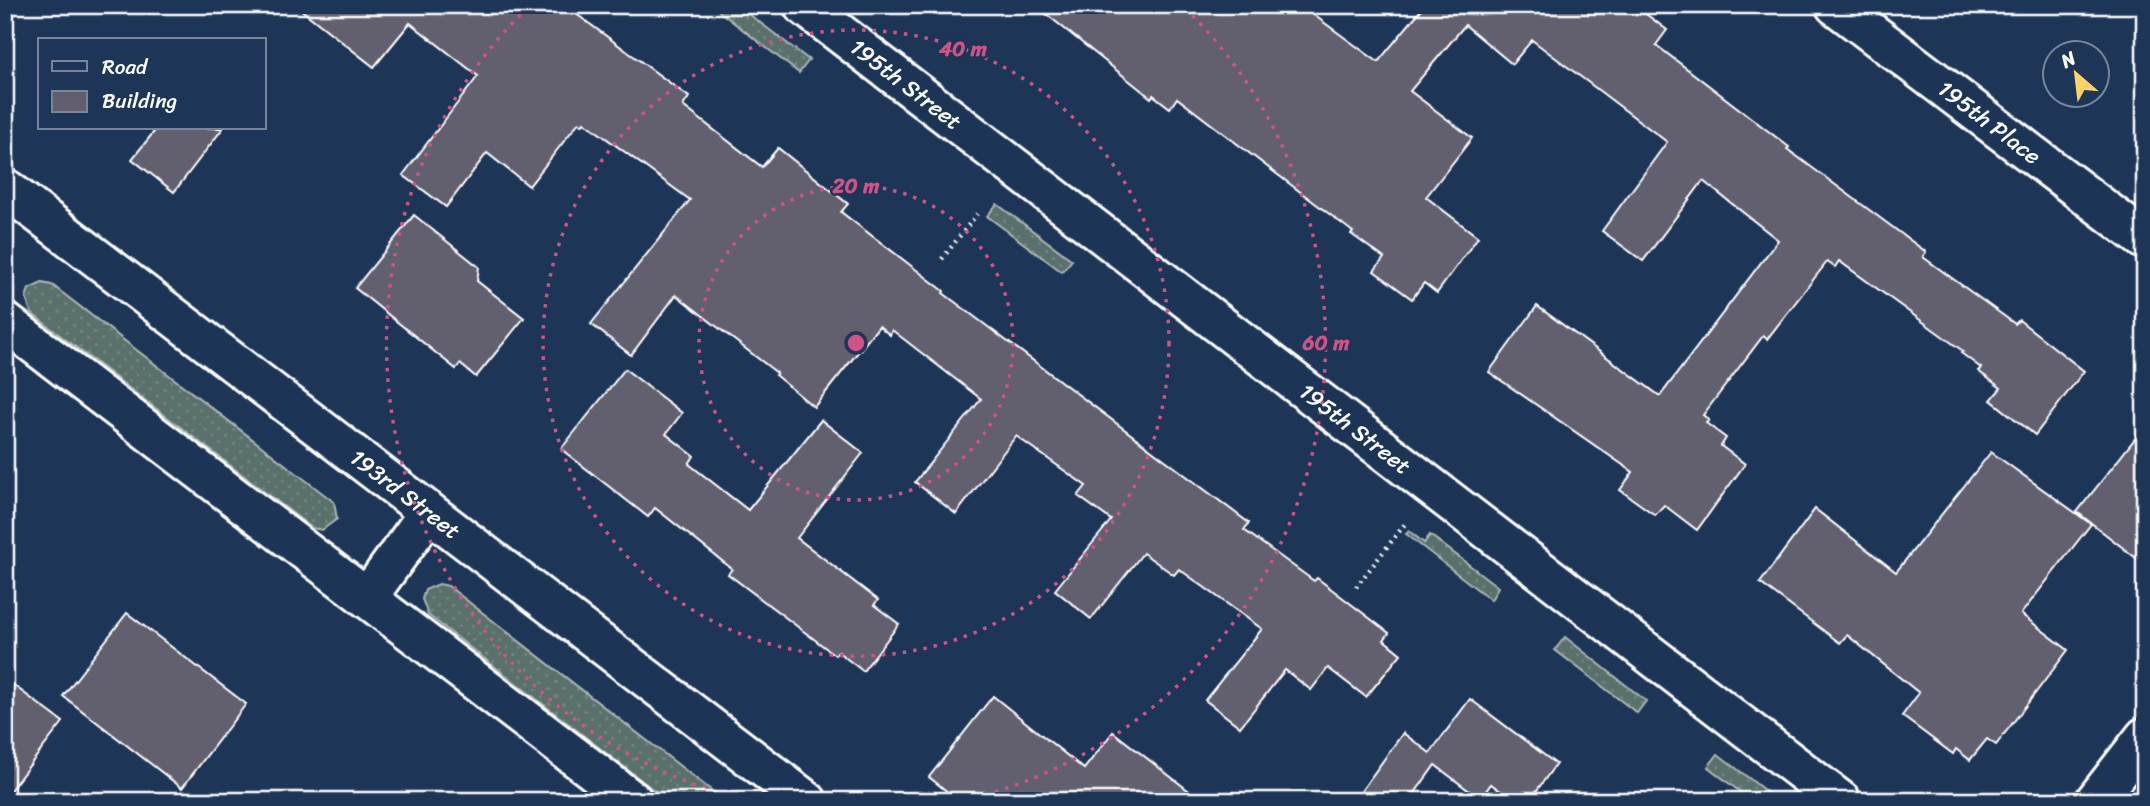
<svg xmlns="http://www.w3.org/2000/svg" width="2150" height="806" font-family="Sriracha,sans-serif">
  <defs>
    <pattern id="grass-dots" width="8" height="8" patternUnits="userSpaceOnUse" patternTransform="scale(1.75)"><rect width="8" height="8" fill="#5a6f6b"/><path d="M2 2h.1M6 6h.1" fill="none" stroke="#738581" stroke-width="1.8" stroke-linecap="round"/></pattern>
  </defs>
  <rect width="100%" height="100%" fill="#1d3557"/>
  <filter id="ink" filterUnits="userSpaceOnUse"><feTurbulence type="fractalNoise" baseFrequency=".0143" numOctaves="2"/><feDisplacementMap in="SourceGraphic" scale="14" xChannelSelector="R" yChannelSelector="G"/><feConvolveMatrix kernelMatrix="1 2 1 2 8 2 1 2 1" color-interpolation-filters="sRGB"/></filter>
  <g filter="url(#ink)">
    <g fill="url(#grass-dots)" stroke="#acb7b5" stroke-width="2">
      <polygon points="711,5 737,5 809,60 799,73"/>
      <polygon points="997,204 1072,260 1062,272 987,216"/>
      <polygon points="42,283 52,285 334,502 337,519 322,530 312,528 31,313 26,297 29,289"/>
      <polygon points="1409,531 1424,543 1430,535 1498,587 1491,600 1406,534"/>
      <polygon points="439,584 448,586 725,801 668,801 428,615 422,599 425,590"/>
      <polygon points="1565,637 1646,701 1637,713 1555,650"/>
      <polygon points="1718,754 1778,801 1752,801 1708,767"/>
    </g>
    <g fill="#625e6e" stroke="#fff" stroke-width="2">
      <polygon points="295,5 564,5 689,97 683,106 762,167 778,148 848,204 841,212 944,291 943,293 1249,523 1244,530 1314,581 1317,578 1389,633 1384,640 1401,654 1366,697 1328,668 1311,690 1285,670 1240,727 1205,700 1262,629 1179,569 1174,575 1143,553 1091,619 1055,590 1111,520 1078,496 1086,486 1016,436 956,514 915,482 981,399 892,330 890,335 879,326 814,407 775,375 777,373 676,295 631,355 591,324 690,200 584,122 582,125 579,122 529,186 487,153 446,207 403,175 478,76 410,23 374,67"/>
      <polygon points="1035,5 1300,5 1378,62 1425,5 1634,5 1667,30 1656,45 1789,147 1787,149 1926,252 1923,257 2015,324 2019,320 2084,371 2035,435 1991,400 2001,388 1978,371 1981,368 1961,353 1963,351 1839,261 1835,267 1827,262 1767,339 1763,336 1703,415 1709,420 1706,423 1726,438 1721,446 1745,464 1697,530 1664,505 1655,515 1620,490 1633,472 1489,372 1537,306 1660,396 1778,240 1703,181 1643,261 1602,231 1667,142 1532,40 1512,64 1465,25 1410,91 1472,138 1426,197 1478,237 1437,293 1424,283 1412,299 1374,271 1384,258 1351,234 1353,232 1177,98 1170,108 1153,95 1151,98"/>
      <polygon points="157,128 223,128 174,192 132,159"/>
      <polygon points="414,215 479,267 477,281 524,318 476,377 460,364 456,369 355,288"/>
      <polygon points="625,369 682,413 666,434 694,456 689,464 748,510 821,420 863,453 797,538 878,600 874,605 899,624 863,671 838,652 835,655 728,574 732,569 655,508 648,517 561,449"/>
      <polygon points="2145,426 2145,565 2077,512"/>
      <polygon points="1991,452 2091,524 2021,614 2068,650 1996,745 1987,739 1970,760 1956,749 1953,754 1902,716 1919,693 1847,635 1840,643 1760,583 1815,509 1896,572"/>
      <polygon points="127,613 246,704 182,788 63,696"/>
      <polygon points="5,679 63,722 5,797"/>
      <polygon points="993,696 1084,769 1113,732 1202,801 959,801 929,777"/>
      <polygon points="1470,699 1556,764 1529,801 1514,801 1491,784 1480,799 1435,765 1409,801 1354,801 1403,733 1430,753"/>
    </g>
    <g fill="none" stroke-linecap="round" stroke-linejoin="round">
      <defs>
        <g id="minor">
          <path id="s1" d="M 803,5 L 1841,801"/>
          <path id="s2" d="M 1835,5 L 2145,240"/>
          <path id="s3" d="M 5,188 L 807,801"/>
          <polyline points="5,322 633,801"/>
          <polyline points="367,598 429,512"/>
          <polyline points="2095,801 2145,737"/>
        </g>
      </defs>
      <use href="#minor" stroke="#fff" stroke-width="44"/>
      <g stroke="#fff" stroke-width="4.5" stroke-dasharray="2 5" stroke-linecap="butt">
        <polyline points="942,259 977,214"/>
        <polyline points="1356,587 1405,524"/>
      </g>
      <use href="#minor" stroke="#1d3557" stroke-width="38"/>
    </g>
  </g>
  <g fill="none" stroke="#d15284" stroke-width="3.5" stroke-dasharray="3.5 7">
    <circle cx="856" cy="343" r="157"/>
    <circle cx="856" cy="343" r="313"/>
    <path d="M746 800A470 470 0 0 1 527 8M1185 8A470 470 0 0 1 966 800"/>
  </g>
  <g text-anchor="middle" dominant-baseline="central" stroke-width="5" stroke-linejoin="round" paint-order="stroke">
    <g font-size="23" fill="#fff" stroke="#1d3557">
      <text stroke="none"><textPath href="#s1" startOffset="130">195th Street</textPath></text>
      <text stroke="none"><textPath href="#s2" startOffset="194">195th Place</textPath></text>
      <text stroke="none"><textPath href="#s1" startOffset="696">195th Street</textPath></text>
      <text stroke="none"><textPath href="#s3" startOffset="504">193rd Street</textPath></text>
    </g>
  </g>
  <circle cx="856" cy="343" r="10" fill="#d15284" stroke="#1d3557" stroke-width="3.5"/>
  <g font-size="21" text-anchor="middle" font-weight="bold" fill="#d15284" stroke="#1d3557" stroke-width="5" stroke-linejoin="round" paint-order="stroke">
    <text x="963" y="56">40 m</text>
    <text x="856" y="193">20 m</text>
    <text x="1326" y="350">60 m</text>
  </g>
  <rect width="2150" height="806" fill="none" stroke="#1d3557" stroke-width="28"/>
  <rect x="14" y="14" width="2122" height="778" fill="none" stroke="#fff" stroke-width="2.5" filter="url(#ink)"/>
  <rect x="38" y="38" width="228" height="91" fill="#1d3557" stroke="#77869a" stroke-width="2"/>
  <rect x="52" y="61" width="35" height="10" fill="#1d3557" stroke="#77869a" stroke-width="2"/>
  <text x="102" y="74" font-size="21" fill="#ffffff">Road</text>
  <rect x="52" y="91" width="35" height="21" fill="#625e6e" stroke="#77869a" stroke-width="2"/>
  <text x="102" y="108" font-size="21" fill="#ffffff">Building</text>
  <g transform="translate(2076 74) rotate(332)"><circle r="33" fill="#1d3557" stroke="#77869a" stroke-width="2"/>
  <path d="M0-5L12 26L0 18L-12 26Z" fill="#ffd166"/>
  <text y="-10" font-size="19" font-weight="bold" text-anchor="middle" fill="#ffffff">N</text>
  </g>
</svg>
